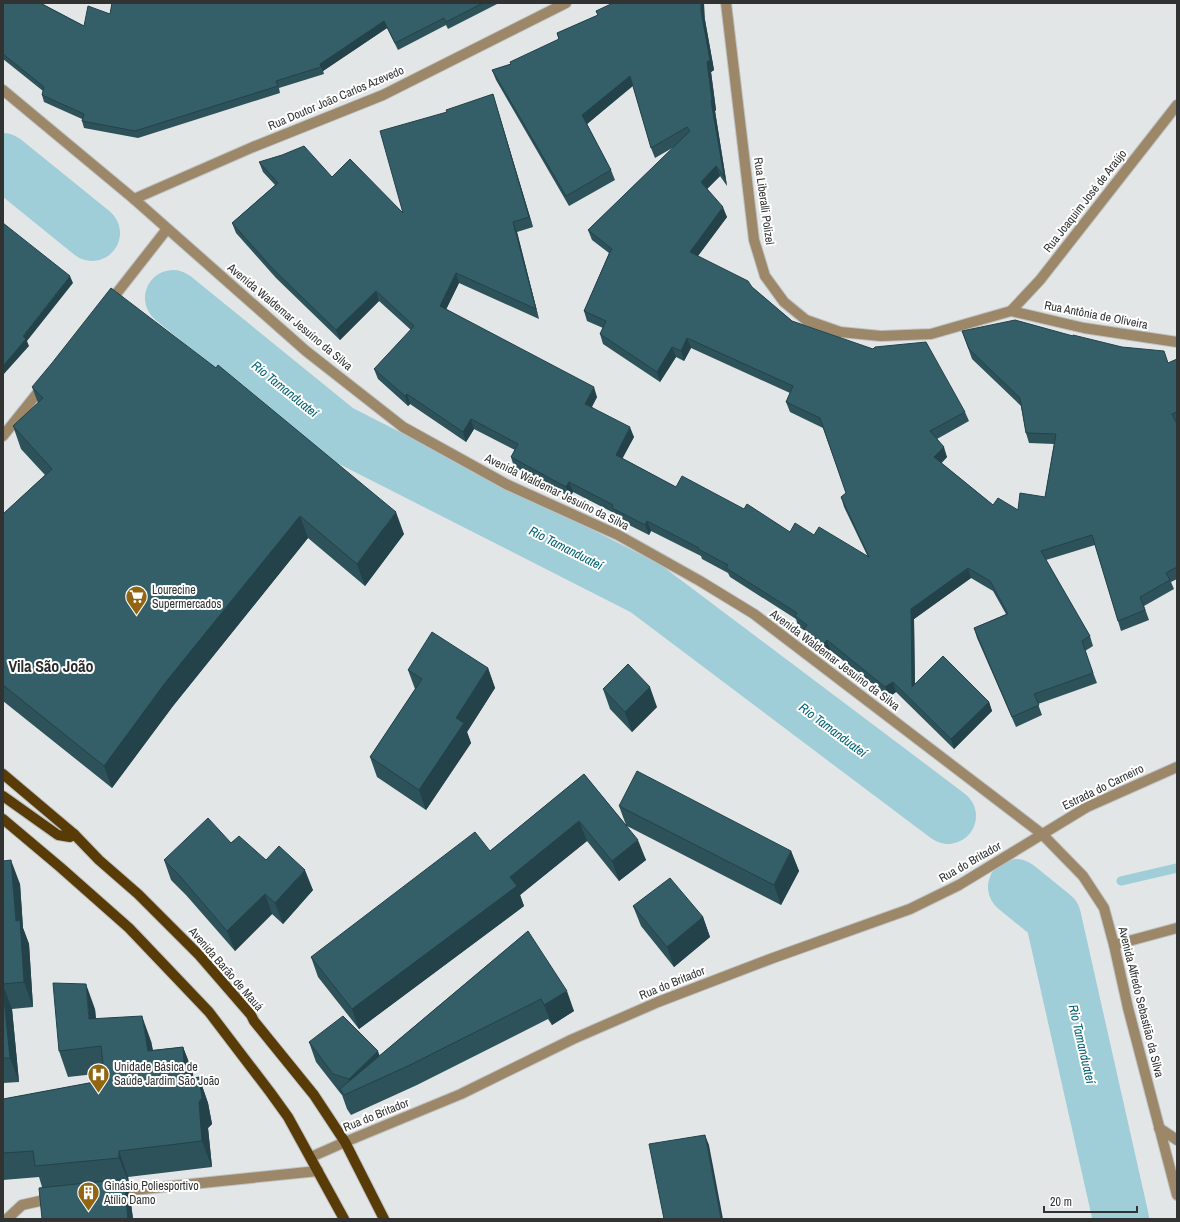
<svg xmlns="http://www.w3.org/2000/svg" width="1180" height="1222" font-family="'Archivo Narrow',sans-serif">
  <rect width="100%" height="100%" fill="#e2e6e7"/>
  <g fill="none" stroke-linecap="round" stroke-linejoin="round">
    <polyline stroke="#9fcdd8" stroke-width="9" points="1121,881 1177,868"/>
    <g stroke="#9fcdd8" stroke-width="56">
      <polyline points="3,161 92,233"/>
      <polyline points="173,298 338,432 645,588 948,816"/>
      <polyline points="1016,887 1053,917 1121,1219"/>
    </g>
    <defs>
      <g id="minor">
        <polyline points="726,3 754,240 765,276 784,302 806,320 840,332 881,336 931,334 1011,311 1084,328 1177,342"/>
        <polyline points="3,90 134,199 306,351 403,427 508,485 618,535 700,581 754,614 1042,834 1083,876 1104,908 1114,945 1128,1008 1177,1195"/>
        <polyline points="134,199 253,147 383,95 566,3"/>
        <polyline points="109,303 167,229"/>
        <polyline points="1011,311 1040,280 1177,105"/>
        <polyline points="3,436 43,386"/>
        <polyline points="1114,945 1177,928"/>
        <polyline points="1159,1128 1177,1140"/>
        <polyline points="311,1157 345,1142 461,1094 573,1039 658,1002 773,958 910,909 959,885 1087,807 1177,767"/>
        <polyline points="114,1192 318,1171"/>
        <polyline points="7,1219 22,1205 53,1198"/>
      </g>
      <g id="major">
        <polyline points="3,774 74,834 99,860 138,894 199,955 251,1015 254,1021 314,1095 345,1142 384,1219"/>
        <polyline points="3,796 58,835 70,837 74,834"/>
        <polyline points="3,819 60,867 129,928 209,1012 270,1092 288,1117 344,1219"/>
      </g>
    </defs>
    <use href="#minor" stroke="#bfc2c3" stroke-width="12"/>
    <use href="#major" stroke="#bfc2c3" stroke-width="12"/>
    <use href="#minor" stroke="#9c8769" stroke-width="10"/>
    <use href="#major" stroke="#583b06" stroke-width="10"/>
  </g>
  <g fill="#2d525a">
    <polygon points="3,3 41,3 84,26 110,14 112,3 499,3 448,29 446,25 398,50 387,28 323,71 324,74 279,88 280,93 138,138 84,128 82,121 82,119 44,102 42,95 43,91 3,59"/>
    <polygon points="596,11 705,20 714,70 711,72 716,110 715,111 727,186 720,176 707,189 727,217 698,256 752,287 792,321 965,412 969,421 937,439 947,457 941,463 993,505 1018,510 1045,497 1054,444 1029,443 1026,433 1021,406 972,359 962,331 1168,363 1177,359 1177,579 1171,582 1174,589 1144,606 1149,620 1121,631 1095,545 1046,560 1090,636 1093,646 1085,651 1097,683 1038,704 1042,715 1016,727 977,638 974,628 1006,614 993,591 971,578 914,619 915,684 989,702 992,711 954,749 896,692 889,697 830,650 827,654 808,639 805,631 798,626 796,619 730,577 728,573 702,559 701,556 651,531 649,535 615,518 614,513 573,492 570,497 514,467 511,457 515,450 474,429 466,442 410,404 408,406 378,379 374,369 411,330 379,301 340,340 276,278 236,233 232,223 275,185 263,172 259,162 332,177 403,213 447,112 493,94 496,104 533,227 517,232 539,319 459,283 446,309 597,397 592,407 634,437 622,458 676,487 790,532 814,535 868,557 844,507 841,497 846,493 823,428 790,412 786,402 790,393 691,348 684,361 676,357 660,382 603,344 600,334 603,328 587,321 584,311 609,253 592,240 588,230 674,147 655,158 651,148 633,86 587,124 611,170 615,180 569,206 496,80 492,70 511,64 559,40 557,33 598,15"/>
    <polygon points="32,387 404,534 365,586 308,538 173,706 112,788 3,701 3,514 45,475 21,449 13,426 38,403"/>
    <polygon points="488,668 495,688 467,732 471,743 426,810 377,777 370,757 415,689 408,670"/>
    <polygon points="603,689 657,707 632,732 610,709"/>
    <polygon points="584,774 626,825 619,806 791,851 799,871 781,905 627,826 646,860 619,881 587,841 520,895 524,906 359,1029 318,977 311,957 490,851"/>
    <polygon points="231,843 266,860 313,890 283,924 272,914 235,951 186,895 171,880 164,860"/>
    <polygon points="3,861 20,884 23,928 29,944 33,1007 12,1009 19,1082 3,1083"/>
    <polygon points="633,906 703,917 710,937 674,967 641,926"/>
    <polygon points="528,931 574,1011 552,1025 548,1019 417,1085 351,1115 347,1109 342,1095 341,1094 316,1062 309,1042 379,1056"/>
    <polygon points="95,1009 96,1019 151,1041 153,1050 183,1047 193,1073 193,1078 199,1077 208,1103 212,1124 208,1128 212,1167 128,1177 129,1183 126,1184 130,1196 133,1219 42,1219 42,1187 39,1177 3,1180 3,1099 105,1080 104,1073 68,1077 59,1051"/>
  </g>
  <g fill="#24424a">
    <polygon points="701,3 704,3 705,20 714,70 711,72 716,110 715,111 727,186 724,176 711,101 701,11"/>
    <polygon points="384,21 387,28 323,71 324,74 320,64"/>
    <polygon points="630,76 633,85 586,125 582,115"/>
    <polygon points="493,94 496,104 533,227 529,217"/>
    <polygon points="716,166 720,176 704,192 701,182"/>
    <polygon points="723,207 727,217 694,261 690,252"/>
    <polygon points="513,222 517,232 539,319 536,309"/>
    <polygon points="456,273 459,283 443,316 440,306"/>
    <polygon points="70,276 73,283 27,341 29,346 3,375 3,366 23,336"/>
    <polygon points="376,291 379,301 340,340 336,330"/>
    <polygon points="687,338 691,348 684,361 681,351"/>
    <polygon points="672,347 676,357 660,382 657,372"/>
    <polygon points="594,387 597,397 588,413 585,404"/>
    <polygon points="407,394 410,404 408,406 405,396"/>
    <polygon points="471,419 474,429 466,442 463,432"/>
    <polygon points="630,427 634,437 619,465 616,455"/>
    <polygon points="944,447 947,457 938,467 934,457"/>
    <polygon points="569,482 573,492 570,497 566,487"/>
    <polygon points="396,512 404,534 365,586 357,564"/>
    <polygon points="300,516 308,538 173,706 112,788 104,766 165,683"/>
    <polygon points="647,521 651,531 649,535 645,525"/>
    <polygon points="968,568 971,578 914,619 915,697 912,687 911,609"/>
    <polygon points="827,640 830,650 827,654 823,644"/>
    <polygon points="488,668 495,688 467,732 471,743 426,810 419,790 456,718"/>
    <polygon points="893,682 896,692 889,697 885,687"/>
    <polygon points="650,687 657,707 632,732 625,712"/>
    <polygon points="989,702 992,711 954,749 951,739"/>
    <polygon points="579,821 587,841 520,895 524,906 359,1029 352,1009 510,877"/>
    <polygon points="638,840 646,860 619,881 612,861"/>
    <polygon points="791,851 799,871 781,905 774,885"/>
    <polygon points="11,860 20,884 23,928 29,944 33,1007 24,982 16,921"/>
    <polygon points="305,870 313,890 283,924 275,903"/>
    <polygon points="265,894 272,914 235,951 227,931"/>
    <polygon points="703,917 710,937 674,967 667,947"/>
    <polygon points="86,984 95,1009 98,1045 89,1019"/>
    <polygon points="3,985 12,1009 19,1082 10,1058"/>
    <polygon points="567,991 574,1011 552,1025 544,1005"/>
    <polygon points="142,1016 151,1041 157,1077 148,1051"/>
    <polygon points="183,1047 193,1073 195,1105 185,1080"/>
    <polygon points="378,1051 385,1071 354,1091 349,1079"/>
    <polygon points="199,1077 208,1103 212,1124 208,1128 212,1167 202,1141 199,1102"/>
    <polygon points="705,1135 709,1145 723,1219 721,1219"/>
    <polygon points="119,1151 128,1177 129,1183 119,1158"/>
    <polygon points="124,1179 130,1196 133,1219 128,1219"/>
  </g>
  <g fill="#345f69" stroke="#24424a">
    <polygon points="3,3 40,3 84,26 88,6 110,14 112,3 483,3 446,22 444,18 395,43 384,21 320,64 321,67 276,81 278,86 135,131 82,121 84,114 42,95 44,87 3,54"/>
    <polygon points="613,3 701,3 701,11 710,60 707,62 712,100 711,101 724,176 716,166 701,182 723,207 690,252 748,281 752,287 792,321 873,349 875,347 926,342 965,412 930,431 944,447 934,457 993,505 998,498 1018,510 1020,493 1045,497 1056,434 1026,433 1020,398 969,349 962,331 1015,320 1073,336 1073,335 1122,347 1164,351 1168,363 1177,359 1177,412 1172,414 1177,424 1177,567 1166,573 1170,580 1140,597 1145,610 1118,621 1092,535 1041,551 1090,636 1082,641 1093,673 1034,694 1039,705 1012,717 974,628 1008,614 990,581 968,568 911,609 912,687 943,656 989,702 951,739 893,682 885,687 827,640 823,644 804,629 807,625 795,616 797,613 726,568 728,565 698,549 699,548 647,521 645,525 612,508 613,505 569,482 566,487 511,457 518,444 471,419 463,432 407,394 405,396 374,369 414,326 376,291 336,330 272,268 232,223 278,183 259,162 282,155 304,146 332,177 350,159 403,213 380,131 447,112 446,110 493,94 529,217 513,222 536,309 456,273 440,306 594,387 585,404 630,427 616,455 676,487 682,476 744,509 747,504 790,532 795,523 814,535 819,527 869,557 841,497 846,493 820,418 786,402 793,386 687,338 681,351 672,347 657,372 600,334 606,321 584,311 610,252 612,249 588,230 690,131 687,127 651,148 630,76 582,115 611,170 566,196 492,70 511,64 510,62 559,39 557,33 598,15 596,11"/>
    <polygon points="3,223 70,276 23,336 26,339 3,366"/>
    <polygon points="111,288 216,368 218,365 396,512 357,564 300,516 165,683 104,766 3,685 3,514 52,469 13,426 43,398 32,387 52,363"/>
    <polygon points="432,632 488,668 456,718 464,723 419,790 370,757 422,679 408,670"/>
    <polygon points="628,664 650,687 625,712 603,689"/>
    <polygon points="637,771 791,851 774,885 619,806"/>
    <polygon points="584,774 638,840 612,861 579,821 510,877 517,886 352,1009 311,957 475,832 490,851"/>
    <polygon points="208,818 231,843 239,836 266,860 279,846 305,870 275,903 265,894 227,931 179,875 164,860"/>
    <polygon points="11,860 16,921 20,920 24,982 3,984 3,861"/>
    <polygon points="670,878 703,917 667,947 633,906"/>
    <polygon points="528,931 567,991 544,1005 541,999 410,1065 344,1095 340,1089"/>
    <polygon points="53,983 86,984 89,1019 142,1016 148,1051 183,1047 185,1080 199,1077 202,1098 199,1102 202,1141 119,1151 119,1158 35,1166 33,1151 3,1153 3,1099 105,1080 101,1046 59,1051"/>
    <polygon points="3,988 10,1058 3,1058"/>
    <polygon points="343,1016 378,1051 349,1079 333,1074 309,1042"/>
    <polygon points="705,1135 721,1219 664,1219 649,1144"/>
    <polygon points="124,1179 128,1219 42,1219 39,1188"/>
  </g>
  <defs>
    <symbol id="supermarket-pin" viewBox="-11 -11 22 30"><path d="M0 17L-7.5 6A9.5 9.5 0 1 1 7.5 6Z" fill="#926511" stroke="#fff"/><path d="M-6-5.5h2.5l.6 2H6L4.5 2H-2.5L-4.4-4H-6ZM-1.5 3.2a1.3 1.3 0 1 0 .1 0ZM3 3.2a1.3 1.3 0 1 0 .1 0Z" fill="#fff"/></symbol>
    <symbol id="hospital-pin" viewBox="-11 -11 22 30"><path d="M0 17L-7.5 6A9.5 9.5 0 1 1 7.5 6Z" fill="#926511" stroke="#fff"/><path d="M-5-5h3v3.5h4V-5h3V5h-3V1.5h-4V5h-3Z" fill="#fff"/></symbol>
    <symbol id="building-pin" viewBox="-11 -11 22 30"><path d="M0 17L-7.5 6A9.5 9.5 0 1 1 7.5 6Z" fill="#926511" stroke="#fff"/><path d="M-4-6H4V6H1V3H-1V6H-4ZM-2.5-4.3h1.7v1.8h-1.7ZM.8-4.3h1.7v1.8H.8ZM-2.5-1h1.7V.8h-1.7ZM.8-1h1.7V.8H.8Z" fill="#fff"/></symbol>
  </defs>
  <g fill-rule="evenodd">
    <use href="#supermarket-pin" x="124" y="584" width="25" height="34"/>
    <use href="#hospital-pin" x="86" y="1062" width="25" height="34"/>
    <use href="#building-pin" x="76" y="1180" width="25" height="34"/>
  </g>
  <g text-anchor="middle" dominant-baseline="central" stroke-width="4" stroke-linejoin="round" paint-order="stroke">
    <g font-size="12" fill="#313232" stroke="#fff">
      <text transform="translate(336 98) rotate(-23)">Rua Doutor João Carlos Azevedo</text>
      <text transform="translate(764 201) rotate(82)">Rua Liberalli Polizel</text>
      <text transform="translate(1085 201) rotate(-52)">Rua Joaquim José de Araújo</text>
      <text transform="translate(1096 315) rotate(11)">Rua Antônia de Oliveira</text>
      <text transform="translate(290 317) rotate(40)">Avenida Waldemar Jesuíno da Silva</text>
      <text transform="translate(557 492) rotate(26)">Avenida Waldemar Jesuíno da Silva</text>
      <text transform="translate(835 660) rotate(37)">Avenida Waldemar Jesuíno da Silva</text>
      <text transform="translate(1103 787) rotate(-26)">Estrada do Carneiro</text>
      <text transform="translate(970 862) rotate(-30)">Rua do Britador</text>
      <text transform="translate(226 969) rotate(49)">Avenida Barão de Mauá</text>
      <text transform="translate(672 983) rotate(-22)">Rua do Britador</text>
      <text transform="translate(1141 1002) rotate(76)">Avenida Alfredo Sebastião da Silva</text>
      <text transform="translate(376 1115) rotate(-22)">Rua do Britador</text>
    </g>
    <g font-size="12" fill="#313232" stroke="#fff" text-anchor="start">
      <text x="152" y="590">Lourecine<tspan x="152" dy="14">Supermercados</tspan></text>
      <text x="114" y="1067">Unidade Básica de<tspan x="114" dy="14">Saúde Jardim São João</tspan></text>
      <text x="104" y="1186">Ginásio Poliesportivo<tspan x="104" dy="14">Atílio Damo</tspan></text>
    </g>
    <g font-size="13" font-style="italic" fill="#006273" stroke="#fff">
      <text transform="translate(285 389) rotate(39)">Rio Tamanduateí</text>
      <text transform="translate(566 548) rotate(27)">Rio Tamanduateí</text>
      <text transform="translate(833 730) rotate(37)">Rio Tamanduateí</text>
      <text transform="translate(1082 1044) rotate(77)">Rio Tamanduateí</text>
    </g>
    <g font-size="16" font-weight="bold" fill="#282b2c" stroke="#fff">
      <text x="51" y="666">Vila São João</text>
    </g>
  </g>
  <rect width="1180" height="1222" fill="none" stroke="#313232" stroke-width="8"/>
  <path d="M1044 1206v6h93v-6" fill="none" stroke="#313232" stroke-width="2"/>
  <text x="1050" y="1206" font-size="12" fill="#313232" stroke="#ffffff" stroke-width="3" paint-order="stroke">20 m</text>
</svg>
